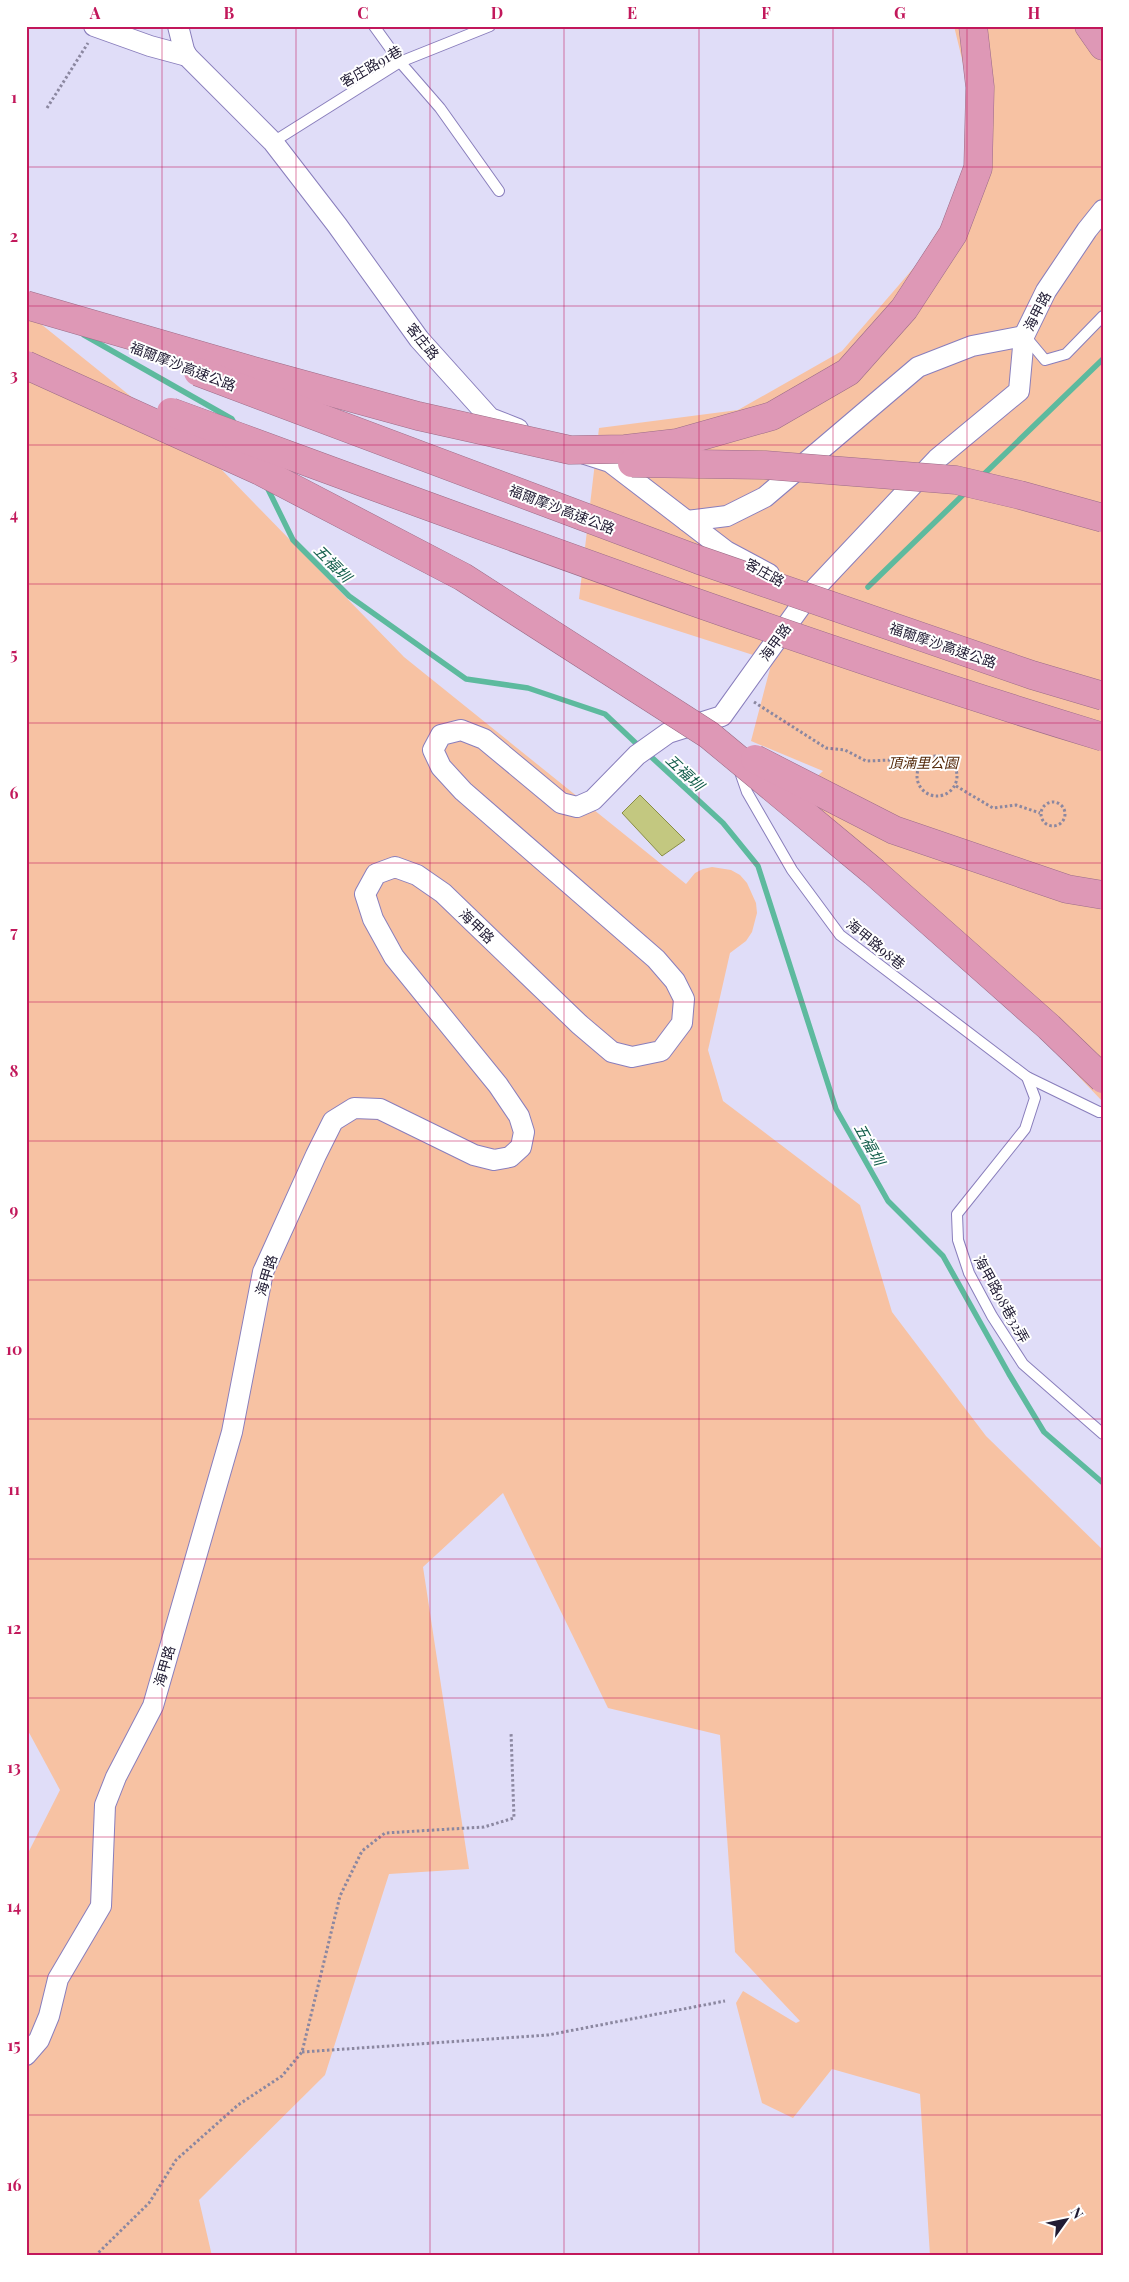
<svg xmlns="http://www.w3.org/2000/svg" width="1129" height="2282" font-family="'Playfair Display','Noto Sans TC',serif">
  <rect width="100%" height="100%" fill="#e0ddf8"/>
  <g fill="#f7c2a3">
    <polygon points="954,26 1103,26 1103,1102 1002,996 780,811 823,771 751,741 772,661 579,599 599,428 738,410 842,351 917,264 964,189 968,84"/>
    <polygon points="26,312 221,469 404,657 686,884 695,873 703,869 712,867 731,870 740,875 747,883 756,903 757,913 752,932 746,941 730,953 708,1050 723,1101 860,1205 892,1312 986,1436 1103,1550 1103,2256 930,2256 920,2094 832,2069 793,2118 762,2103 736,2003 743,1991 796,2023 800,2021 735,1952 720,1735 608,1708 503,1493 423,1567 469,1869 389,1874 325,2075 199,2200 212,2256 26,2256 26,1857 60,1790 26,1727"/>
  </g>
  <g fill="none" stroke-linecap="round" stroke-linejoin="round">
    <g stroke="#5dba9e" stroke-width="5.5">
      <polyline points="84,335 232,419 236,426"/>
      <polyline points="981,477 1103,359"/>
      <polyline points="266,485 293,540 349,596 466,679 528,688 605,714 640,747"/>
      <polyline points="868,587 967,491"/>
      <polyline points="647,753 723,823 758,866 836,1109 888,1201 943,1256 1009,1374 1044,1432 1103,1483"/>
    </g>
  </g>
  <polygon fill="#c3c880" stroke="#898e47" points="640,795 685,840 662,856 622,813"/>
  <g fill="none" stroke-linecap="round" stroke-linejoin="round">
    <defs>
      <g id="service">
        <polyline points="374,26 400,62 440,108 499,191"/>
        <polyline points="273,142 400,62 490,26"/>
        <polyline points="1025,336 1045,360 1066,354 1103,316"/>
        <polyline points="739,769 747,792 792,870 840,935 1027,1077 1099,1112 1103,1112"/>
        <polyline points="1027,1077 1035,1098 1025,1129 957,1214 958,1240 969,1273 992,1316 1023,1364 1103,1434"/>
      </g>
      <g id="minor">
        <polyline points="94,26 150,46 187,56 273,142 337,225 419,339 490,418 518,429"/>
        <polyline points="178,26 184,50 187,56"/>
        <polyline points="585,454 610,462 726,551 769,574"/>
        <polyline points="687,521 727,516 765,497 918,367 972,346 1024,336"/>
        <polyline points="26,2055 39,2040 49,2016 58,1979 101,1906 105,1805 116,1777 153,1706 232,1432 263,1272 316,1155 333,1121 354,1108 380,1109 474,1155 494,1160 510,1157 521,1147 524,1132 519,1116 498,1085 394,957 373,919 365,894 376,874 395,867 417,875 443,893 579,1024 612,1052 632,1057 661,1051 682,1023 684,999 675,981 656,959 463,791 441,767 433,750 441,735 461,730 484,739 561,803 577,807 593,800 637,755 668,733 722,716 808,596 937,459 1019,391 1024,336 1046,291 1087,230 1103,210"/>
      </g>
      <polyline id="motorway" points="1089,26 1103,46"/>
    </defs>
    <use href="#service" stroke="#897ebc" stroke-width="12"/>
    <use href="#minor" stroke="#897ebc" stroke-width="22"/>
    <use href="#motorway" stroke="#9c6c88" stroke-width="29"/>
    <g stroke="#8b87a0" stroke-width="3" stroke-dasharray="2.5 2.5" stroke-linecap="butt">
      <polyline points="47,108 88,43"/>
      <polyline points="754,702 826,748 845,750 866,761 892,760 919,769"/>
      <circle cx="937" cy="776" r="20"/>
      <polyline points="956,786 993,808 1016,805 1040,813"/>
      <circle cx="1053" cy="814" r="12"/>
      <polyline points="302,2052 548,2035 725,2001"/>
      <polyline points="95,2256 149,2203 176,2160 238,2105 282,2076 302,2052 340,1896 362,1851 385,1833 484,1827 514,1818 511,1732"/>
    </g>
    <use href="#service" stroke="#fff" stroke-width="10"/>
    <use href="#minor" stroke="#fff" stroke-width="20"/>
    <use href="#motorway" stroke="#de98b6" stroke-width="28"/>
    <defs>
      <g id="motorway-bridge">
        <polyline points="26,305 261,373 418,416 570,450 625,449 677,443 772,416 848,372 904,309 953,234 978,168 980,87 973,26"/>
        <polyline points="26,365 260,471 463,577 709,735 874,872 1049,1027 1103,1079"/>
        <polyline points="198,372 699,560 1032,675 1103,696"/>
        <path d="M 171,412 C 480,525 788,641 1103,737"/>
        <polyline points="632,463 765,465 956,480 1020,495 1103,518"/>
        <polyline points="755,759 894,830 1067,889 1103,895"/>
      </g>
    </defs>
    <use href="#motorway-bridge" stroke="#9c6c88" stroke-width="29" stroke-linecap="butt"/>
    <use href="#motorway-bridge" stroke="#de98b6" stroke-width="28"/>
  </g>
  <path fill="none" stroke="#c2185b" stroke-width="1" stroke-opacity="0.55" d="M 162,26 L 162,2256M 296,26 L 296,2256M 430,26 L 430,2256M 564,26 L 564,2256M 699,26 L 699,2256M 833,26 L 833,2256M 967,26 L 967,2256M 26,167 L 1103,167M 26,306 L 1103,306M 26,445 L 1103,445M 26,584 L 1103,584M 26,723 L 1103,723M 26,863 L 1103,863M 26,1002 L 1103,1002M 26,1141 L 1103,1141M 26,1280 L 1103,1280M 26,1419 L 1103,1419M 26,1559 L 1103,1559M 26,1698 L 1103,1698M 26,1837 L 1103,1837M 26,1976 L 1103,1976M 26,2115 L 1103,2115"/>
  <g text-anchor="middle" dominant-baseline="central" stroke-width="4" stroke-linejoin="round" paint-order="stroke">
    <g font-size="14" fill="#201b33" stroke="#fff">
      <text transform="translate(371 66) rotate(-30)">客庄路91巷</text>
      <text transform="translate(1037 311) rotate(-63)">海甲路</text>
      <text transform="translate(423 341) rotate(51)">客庄路</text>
      <text transform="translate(183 366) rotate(21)">福爾摩沙高速公路</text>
      <text transform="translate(562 509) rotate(21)">福爾摩沙高速公路</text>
      <text transform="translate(765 572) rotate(29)">客庄路</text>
      <text transform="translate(775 642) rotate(-54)">海甲路</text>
      <text transform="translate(943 645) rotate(19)">福爾摩沙高速公路</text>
      <text transform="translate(477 926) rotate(44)">海甲路</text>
      <text transform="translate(876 944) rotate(39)">海甲路98巷</text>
      <text transform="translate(266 1275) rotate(-73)">海甲路</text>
      <text transform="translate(1002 1299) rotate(61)">海甲路98巷32弄</text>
      <text transform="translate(164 1666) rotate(-74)">海甲路</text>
    </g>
    <g font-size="14" font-style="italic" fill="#512606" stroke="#fff">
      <text x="923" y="762">頂湳里公園</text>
    </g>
    <g font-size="15" font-style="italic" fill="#145e4c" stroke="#fff">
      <text transform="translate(333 563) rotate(45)">五福圳</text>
      <text transform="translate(685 772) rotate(43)">五福圳</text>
      <text transform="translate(870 1144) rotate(61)">五福圳</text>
    </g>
  </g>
  <rect width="1129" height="2282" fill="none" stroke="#ffffff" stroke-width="55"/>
  <g transform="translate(1066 2220) rotate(57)" stroke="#ffffff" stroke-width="4" paint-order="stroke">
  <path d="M0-4L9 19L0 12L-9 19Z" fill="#201b33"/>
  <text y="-8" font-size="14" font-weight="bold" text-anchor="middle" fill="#201b33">N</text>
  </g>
  <rect x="28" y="28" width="1074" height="2226" fill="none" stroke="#c2185b" stroke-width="2"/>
  <g font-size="16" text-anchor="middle" font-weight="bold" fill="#c2185b">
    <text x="95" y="19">A</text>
    <text x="229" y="19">B</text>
    <text x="363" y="19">C</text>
    <text x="497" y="19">D</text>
    <text x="632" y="19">E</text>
    <text x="766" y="19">F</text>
    <text x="900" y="19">G</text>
    <text x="1034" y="19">H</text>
    <text x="14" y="103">1</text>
    <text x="14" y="242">2</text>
    <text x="14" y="381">3</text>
    <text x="14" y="520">4</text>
    <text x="14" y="660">5</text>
    <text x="14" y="799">6</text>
    <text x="14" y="938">7</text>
    <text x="14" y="1077">8</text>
    <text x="14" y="1216">9</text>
    <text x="14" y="1355">10</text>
    <text x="14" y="1495">11</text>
    <text x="14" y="1634">12</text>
    <text x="14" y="1773">13</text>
    <text x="14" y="1912">14</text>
    <text x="14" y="2051">15</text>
    <text x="14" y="2191">16</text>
  </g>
</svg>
